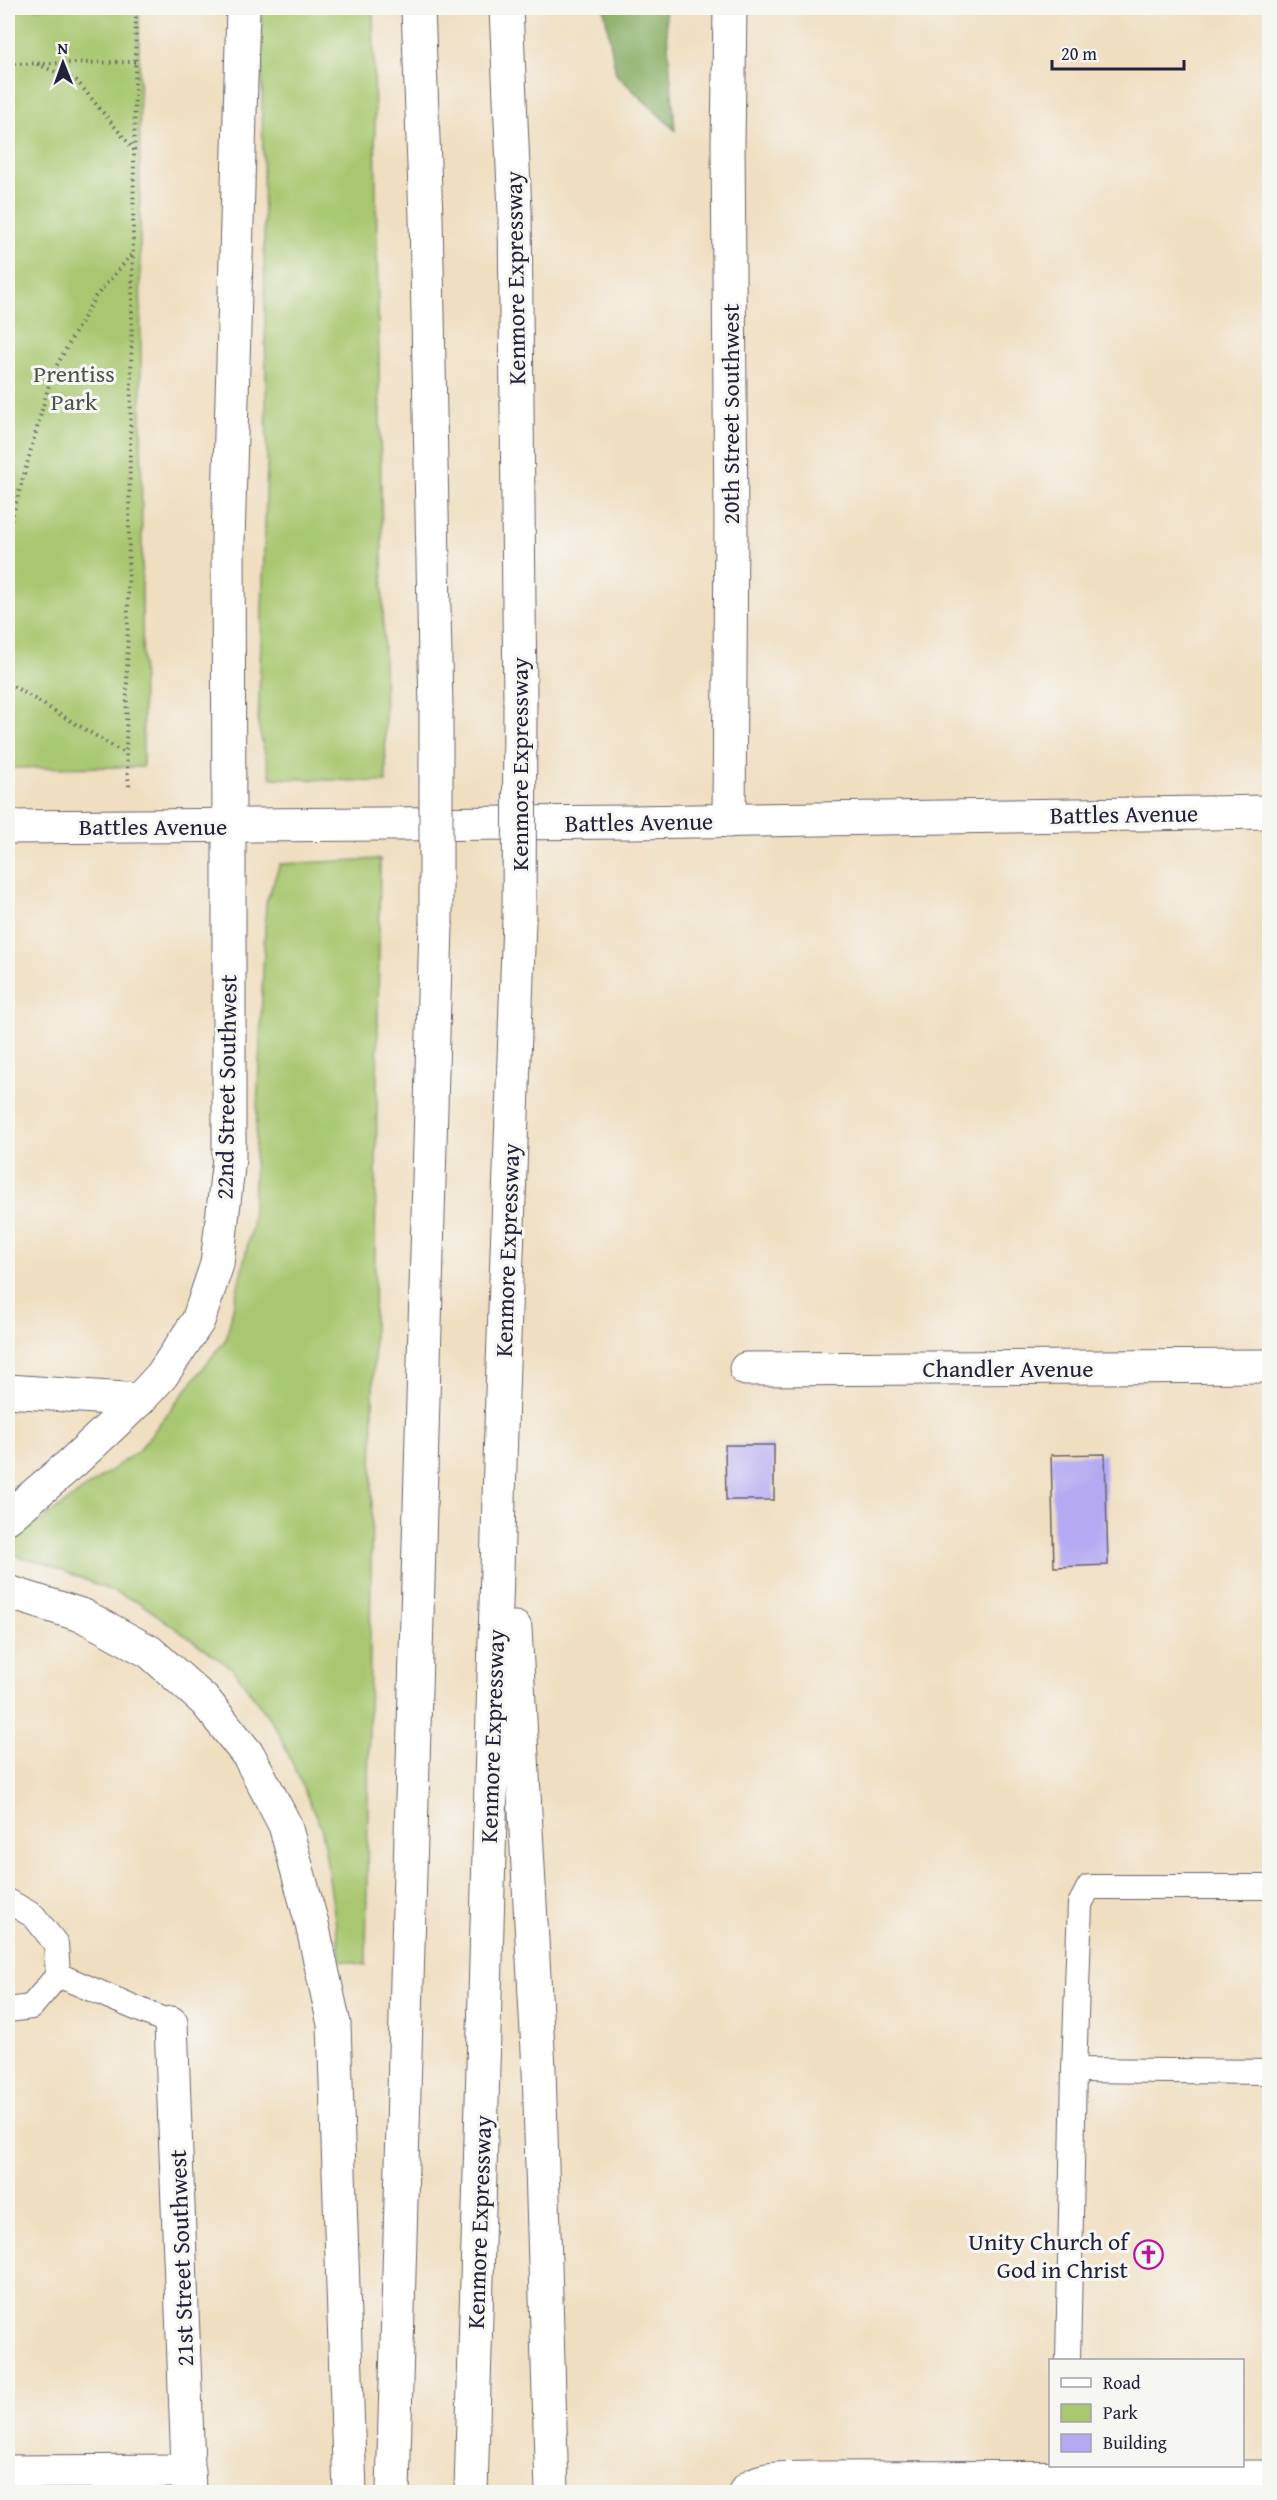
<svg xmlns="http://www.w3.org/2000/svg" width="1277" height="2500" font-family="'Gentium Book Plus',serif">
  <rect width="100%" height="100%" fill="#f6f6f2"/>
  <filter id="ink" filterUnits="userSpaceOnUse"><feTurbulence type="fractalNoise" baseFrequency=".0167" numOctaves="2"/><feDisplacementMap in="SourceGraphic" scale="12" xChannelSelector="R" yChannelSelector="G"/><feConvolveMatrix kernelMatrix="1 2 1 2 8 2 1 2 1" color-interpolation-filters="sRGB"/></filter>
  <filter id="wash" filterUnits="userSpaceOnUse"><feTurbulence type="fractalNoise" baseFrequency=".008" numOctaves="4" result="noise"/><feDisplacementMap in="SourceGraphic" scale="24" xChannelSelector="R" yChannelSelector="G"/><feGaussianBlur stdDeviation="1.35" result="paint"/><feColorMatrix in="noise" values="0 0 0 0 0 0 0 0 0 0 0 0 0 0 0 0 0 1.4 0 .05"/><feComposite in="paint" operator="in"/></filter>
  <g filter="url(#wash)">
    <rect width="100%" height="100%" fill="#f0dec0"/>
    <g fill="#a8c76f" stroke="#657455" stroke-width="1.5">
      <polygon points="8,8 139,8 143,767 8,768"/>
      <polygon points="261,8 373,8 386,782 271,778 258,725 267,466"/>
      <polygon points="380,859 366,1965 341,1960 322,1830 277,1729 234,1670 140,1603 45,1563 8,1554 8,1544 139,1450 226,1339 252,1226 266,903 280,864"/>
    </g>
    <polygon fill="#86ac62" stroke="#54674e" stroke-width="1.5" points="604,8 665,8 675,130 616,74"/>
    <g id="blocks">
      <g fill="#b4a9f2">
        <polygon points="725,1445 774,1445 774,1500 726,1500"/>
        <polygon points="1105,1454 1108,1565 1054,1567 1051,1455"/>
      </g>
    </g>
  </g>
  <g filter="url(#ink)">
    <use href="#blocks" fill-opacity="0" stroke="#6a646a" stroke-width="1.5"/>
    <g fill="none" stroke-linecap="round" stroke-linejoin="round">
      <defs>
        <g id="service">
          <polyline points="8,1901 34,1916 56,1944 58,1975 31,2007 8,2010"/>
          <polyline points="58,1975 171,2023"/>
          <polyline points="1074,2070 1270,2072"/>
          <polyline points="1068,2360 1074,2070 1080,1904 1089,1887 1270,1887"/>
        </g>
        <g id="minor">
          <polyline points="729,821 731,521 728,144 730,8"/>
          <polyline points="746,1369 1270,1366"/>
          <polyline points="8,1391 139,1400"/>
          <polyline points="171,2023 189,2492"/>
          <polyline points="8,2472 189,2471"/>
          <path d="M 745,2492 C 756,2475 792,2479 810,2478 L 1270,2477"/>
        </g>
        <polyline id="tertiary" points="8,827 632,822 1270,812"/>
        <polyline id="secondary" points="8,1517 73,1462 139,1400 162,1375 198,1321 217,1264 229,1158 229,826"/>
        <g id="motorway">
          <polyline points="418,8 426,217 436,709"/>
          <polyline points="506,8 515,212 520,702"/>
          <polyline points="229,826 228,541 243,8"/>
          <polyline points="8,1592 84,1616 150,1652 206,1702 249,1756 285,1825 312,1924 334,2024 350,2492"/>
          <polyline points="515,1628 539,2069 552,2492"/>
          <polyline points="393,2492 436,925"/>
          <polyline points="471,2492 502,1393 519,920"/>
        </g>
      </defs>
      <use href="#service" stroke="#6a646a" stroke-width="26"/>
      <use href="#minor" stroke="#6a646a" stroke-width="35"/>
      <use href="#tertiary" stroke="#6a646a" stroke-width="35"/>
      <use href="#secondary" stroke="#6a646a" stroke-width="35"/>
      <use href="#motorway" stroke="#6a646a" stroke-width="35"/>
      <g stroke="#6a646a" stroke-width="4" stroke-dasharray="1.5 4.5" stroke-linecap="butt">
        <polyline points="8,64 135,62"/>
        <polyline points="37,64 77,81 134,150"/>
        <polyline points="8,532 52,374 95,297 133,253"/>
        <polyline points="8,683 126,754"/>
        <polyline points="129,786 126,754 136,8"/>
      </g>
      <use href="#service" stroke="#fff" stroke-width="24"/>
      <use href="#minor" stroke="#fff" stroke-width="33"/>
      <use href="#tertiary" stroke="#fff" stroke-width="33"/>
      <use href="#secondary" stroke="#fff" stroke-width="33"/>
      <use href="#motorway" stroke="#fff" stroke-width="33"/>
      <defs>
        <g id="motorway-bridge">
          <polyline points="519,920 520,702"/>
          <polyline points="436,925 436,709"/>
        </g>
      </defs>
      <use href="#motorway-bridge" stroke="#6a646a" stroke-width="35" stroke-linecap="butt"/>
      <use href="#motorway-bridge" stroke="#fff" stroke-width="33"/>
    </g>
  </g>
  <defs>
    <symbol id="church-ring" viewBox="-11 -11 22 22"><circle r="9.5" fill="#f6f6f2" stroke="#b5179e" stroke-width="1.5"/><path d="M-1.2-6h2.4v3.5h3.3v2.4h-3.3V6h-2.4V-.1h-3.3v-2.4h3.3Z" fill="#b5179e"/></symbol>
  </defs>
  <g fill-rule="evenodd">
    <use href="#church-ring" x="1132" y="2238" width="33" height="33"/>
  </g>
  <g text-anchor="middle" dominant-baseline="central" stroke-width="6" stroke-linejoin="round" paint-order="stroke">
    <g font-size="24" fill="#22223b" stroke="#f6f6f2">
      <text transform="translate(515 278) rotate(-91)">Kenmore Expressway</text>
      <text transform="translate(730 414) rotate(-90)">20th Street Southwest</text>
      <text transform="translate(519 764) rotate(-90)">Kenmore Expressway</text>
      <text transform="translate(1124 814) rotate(-1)">Battles Avenue</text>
      <text transform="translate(639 822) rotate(-1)">Battles Avenue</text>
      <text x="153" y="826">Battles Avenue</text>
      <text transform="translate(226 1087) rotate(-89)">22nd Street Southwest</text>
      <text transform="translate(507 1250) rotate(-88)">Kenmore Expressway</text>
      <text x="1008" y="1368">Chandler Avenue</text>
      <text transform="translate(492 1736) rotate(-88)">Kenmore Expressway</text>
      <text transform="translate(479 2222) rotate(-88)">Kenmore Expressway</text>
      <text transform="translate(181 2258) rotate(-92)">21st Street Southwest</text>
    </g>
    <g font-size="24" fill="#4a544b" stroke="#f6f6f2">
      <text x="74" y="373">Prentiss<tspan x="74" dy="28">Park</tspan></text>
    </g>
    <g font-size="24" fill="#22223b" stroke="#f6f6f2" text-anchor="end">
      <text x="1128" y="2241">Unity Church of<tspan x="1128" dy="28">God in Christ</tspan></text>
    </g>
  </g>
  <rect width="1277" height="2500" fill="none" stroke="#f6f6f2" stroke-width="30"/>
  <rect x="1049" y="2359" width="195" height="108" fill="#f6f6f2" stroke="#a1a1a9" stroke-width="1.5"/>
  <rect x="1061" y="2378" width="30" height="9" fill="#ffffff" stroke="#a1a1a9" stroke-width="1.5"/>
  <text x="1103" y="2389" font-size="18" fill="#22223b">Road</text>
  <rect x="1061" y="2404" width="30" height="18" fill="#a8c76f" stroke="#a1a1a9" stroke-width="1.5"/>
  <text x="1103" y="2419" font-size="18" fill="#22223b">Park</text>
  <rect x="1061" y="2434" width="30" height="18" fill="#b4a9f2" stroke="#a1a1a9" stroke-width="1.5"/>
  <text x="1103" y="2449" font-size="18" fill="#22223b">Building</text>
  <g transform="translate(63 63) rotate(359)" stroke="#f6f6f2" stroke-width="4.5" paint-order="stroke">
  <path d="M0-4.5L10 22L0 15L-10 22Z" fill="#22223b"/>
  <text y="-9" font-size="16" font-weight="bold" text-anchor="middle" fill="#22223b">N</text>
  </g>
  <path d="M1052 60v9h132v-9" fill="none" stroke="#22223b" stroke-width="3"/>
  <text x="1061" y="60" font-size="18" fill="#22223b" stroke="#f6f6f2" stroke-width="4.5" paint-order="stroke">20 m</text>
</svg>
